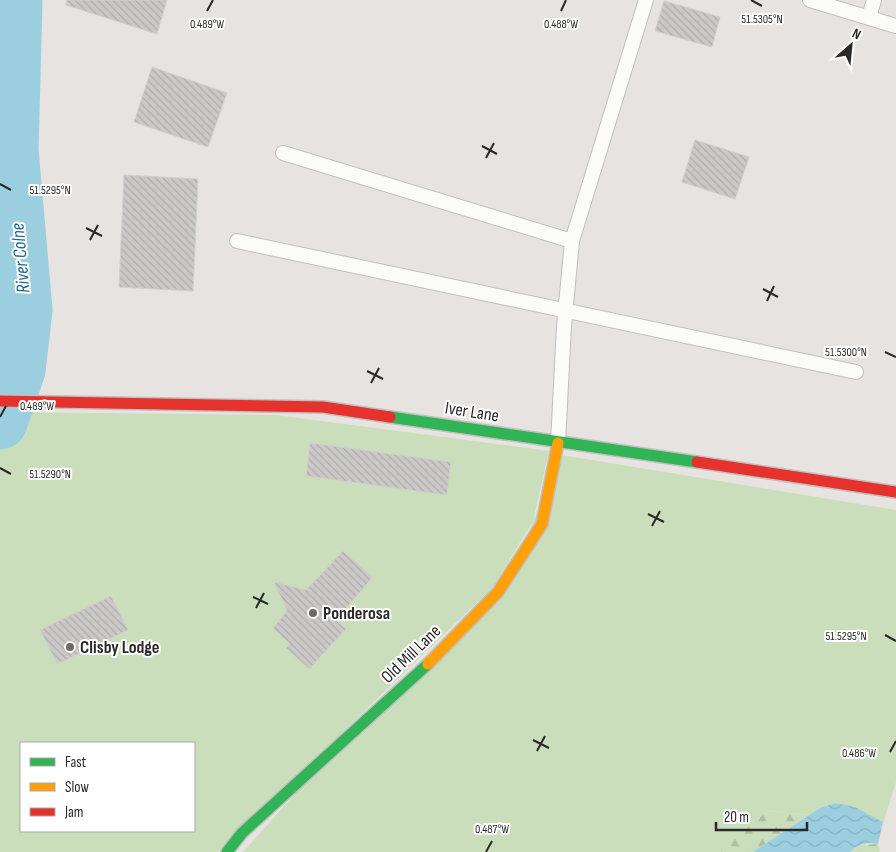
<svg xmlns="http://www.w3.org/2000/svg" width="896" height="852" font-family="'Sofia Sans Condensed',sans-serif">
  <defs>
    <pattern id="forest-firs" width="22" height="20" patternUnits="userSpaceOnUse" patternTransform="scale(1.25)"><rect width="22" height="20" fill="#cadebc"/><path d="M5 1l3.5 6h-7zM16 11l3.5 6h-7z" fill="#aebea2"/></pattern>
    <pattern id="water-waves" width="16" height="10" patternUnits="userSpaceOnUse" patternTransform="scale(1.25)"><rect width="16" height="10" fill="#9bcfe0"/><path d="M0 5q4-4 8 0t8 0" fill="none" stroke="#86b2c0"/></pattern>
    <pattern id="building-back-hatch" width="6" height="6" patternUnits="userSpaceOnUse" patternTransform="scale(1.25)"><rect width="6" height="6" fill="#cbc9c7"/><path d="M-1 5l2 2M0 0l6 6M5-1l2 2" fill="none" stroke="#aeadab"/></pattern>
  </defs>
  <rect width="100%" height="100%" fill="#e6e3e0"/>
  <g fill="#cadebc" fill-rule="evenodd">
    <path d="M 12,412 L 276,415 L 549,451 L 533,521 L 493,587 L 218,852 L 0,852 L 0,449 ZM 21,743 L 194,743 L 194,831 L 21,831 Z"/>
    <polygon points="561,455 896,510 896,782 880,833 883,822 835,803 820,808 809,815 769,811 708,852 243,852 314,773 502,596"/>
  </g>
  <g fill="url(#forest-firs)">
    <polygon points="0,237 14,304 0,384"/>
    <polygon points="769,811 809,815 753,852 707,852"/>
    <polygon points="880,833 878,844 880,852 851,852 859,845 878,844"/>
  </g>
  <g fill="url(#water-waves)">
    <polygon points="0,411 12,412 0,449"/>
    <path d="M 835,803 L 855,807 L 883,822 L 878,844 C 868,842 857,843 851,852 L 753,852 L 820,808 Z"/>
  </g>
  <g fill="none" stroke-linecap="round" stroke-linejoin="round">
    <polyline stroke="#9bcfe0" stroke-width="55" points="0,422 18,370 25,310 11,150 15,0"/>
  </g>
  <g fill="url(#building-back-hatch)" stroke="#d1cfcc">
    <polygon points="67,0 167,0 157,34 66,5"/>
    <polygon points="664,1 720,17 712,47 655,31"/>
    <polygon points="152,67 227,93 208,147 134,122"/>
    <polygon points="695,140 749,157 735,199 682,182"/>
    <polygon points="124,175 198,179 193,291 119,287"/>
    <polygon points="310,443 451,462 447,495 306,476"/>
    <polygon points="343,551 373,577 336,620 346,629 309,669 286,648 290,644 273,628 287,611 274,582 306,590"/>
    <polygon points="111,596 128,630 57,664 40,630"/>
  </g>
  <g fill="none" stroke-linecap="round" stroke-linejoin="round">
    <defs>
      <g id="lane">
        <polyline points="810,0 896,26"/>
        <polyline points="869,17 874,0"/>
        <polyline points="283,153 572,241"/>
        <polyline points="237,241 856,372"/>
        <polyline points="558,443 564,326 572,241 646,0"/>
      </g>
      <g id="fast">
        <polyline points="390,417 697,462"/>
        <polyline points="227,852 242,833 428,664"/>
      </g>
      <polyline id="slow" points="428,664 498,592 542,524 558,443"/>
      <g id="jam">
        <polyline points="0,401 323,407 390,417"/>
        <polyline points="697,462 896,492"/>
      </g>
    </defs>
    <use href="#lane" stroke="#c1c0c0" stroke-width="16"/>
    <use href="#fast" stroke="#c1c0c0" stroke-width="14"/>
    <use href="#slow" stroke="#c1c0c0" stroke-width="14"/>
    <use href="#jam" stroke="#c1c0c0" stroke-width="14"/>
    <use href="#lane" stroke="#fbfbfa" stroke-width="14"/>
    <use href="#fast" stroke="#30b455" stroke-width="11"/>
    <use href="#slow" stroke="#ff9f0a" stroke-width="11"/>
    <use href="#jam" stroke="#e5322d" stroke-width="11"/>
  </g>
  <path fill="none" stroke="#292929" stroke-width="2" d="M 751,0 L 762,6M 207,11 L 213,0M 561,11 L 566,0M 482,146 L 497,154M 486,158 L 494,143M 0,184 L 11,190M 86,228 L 102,236M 90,240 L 98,225M 763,289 L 778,297M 767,301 L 774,286M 885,352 L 896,357M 367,371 L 383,379M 371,383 L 379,368M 0,417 L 6,406M 0,468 L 11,474M 648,514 L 664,522M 652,526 L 660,511M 253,597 L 268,604M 256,608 L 264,593M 885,635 L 896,641M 533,740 L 549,748M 537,751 L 545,736M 890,752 L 896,741M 486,852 L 492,841"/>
  <g fill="#6b6a69" stroke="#fff" stroke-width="2">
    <circle cx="313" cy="613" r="5"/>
    <circle cx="70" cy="647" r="5"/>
  </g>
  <g text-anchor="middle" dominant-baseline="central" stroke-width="4" stroke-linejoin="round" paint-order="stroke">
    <g font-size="18" fill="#292929" stroke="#fff">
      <text transform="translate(472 412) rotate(9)">Iver Lane</text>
      <text transform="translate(411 654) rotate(-44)">Old Mill Lane</text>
    </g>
    <g font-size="18" font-weight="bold" fill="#292929" stroke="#fff" text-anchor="start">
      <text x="323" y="613">Ponderosa</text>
      <text x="80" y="647">Clisby Lodge</text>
    </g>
    <g font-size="19" font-style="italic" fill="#1c668a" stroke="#fff">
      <text transform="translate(21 258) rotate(-95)">River Colne</text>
    </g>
  </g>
  <g font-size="12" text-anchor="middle" fill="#292929" stroke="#fff" stroke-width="4" stroke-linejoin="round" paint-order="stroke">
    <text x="762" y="23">51.5305°N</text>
    <text x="207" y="28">0.489°W</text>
    <text x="561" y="28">0.488°W</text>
    <text x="50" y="194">51.5295°N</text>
    <text x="846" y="356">51.5300°N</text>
    <text x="37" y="410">0.489°W</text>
    <text x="50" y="478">51.5290°N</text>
    <text x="846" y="640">51.5295°N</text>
    <text x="859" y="757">0.486°W</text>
    <text x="492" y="833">0.487°W</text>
  </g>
  <rect x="20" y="742" width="175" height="90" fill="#ffffff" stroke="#a9a9a9"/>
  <rect x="30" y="758" width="25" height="8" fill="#30b455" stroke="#a9a9a9"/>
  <text x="65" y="767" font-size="15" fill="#292929">Fast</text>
  <rect x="30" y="783" width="25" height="8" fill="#ff9f0a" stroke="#a9a9a9"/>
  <text x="65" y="792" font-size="15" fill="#292929">Slow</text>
  <rect x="30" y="808" width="25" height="8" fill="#e5322d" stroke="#a9a9a9"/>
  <text x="65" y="817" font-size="15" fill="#292929">Jam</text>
  <g transform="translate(851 45) rotate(27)" stroke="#ffffff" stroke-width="4" paint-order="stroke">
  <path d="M0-4L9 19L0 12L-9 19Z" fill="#292929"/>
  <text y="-8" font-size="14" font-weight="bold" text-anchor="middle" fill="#292929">N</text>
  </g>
  <path d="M716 822v8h91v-8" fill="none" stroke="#292929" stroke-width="2.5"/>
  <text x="724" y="822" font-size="15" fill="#292929" stroke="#ffffff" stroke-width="4" paint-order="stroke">20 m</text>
</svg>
